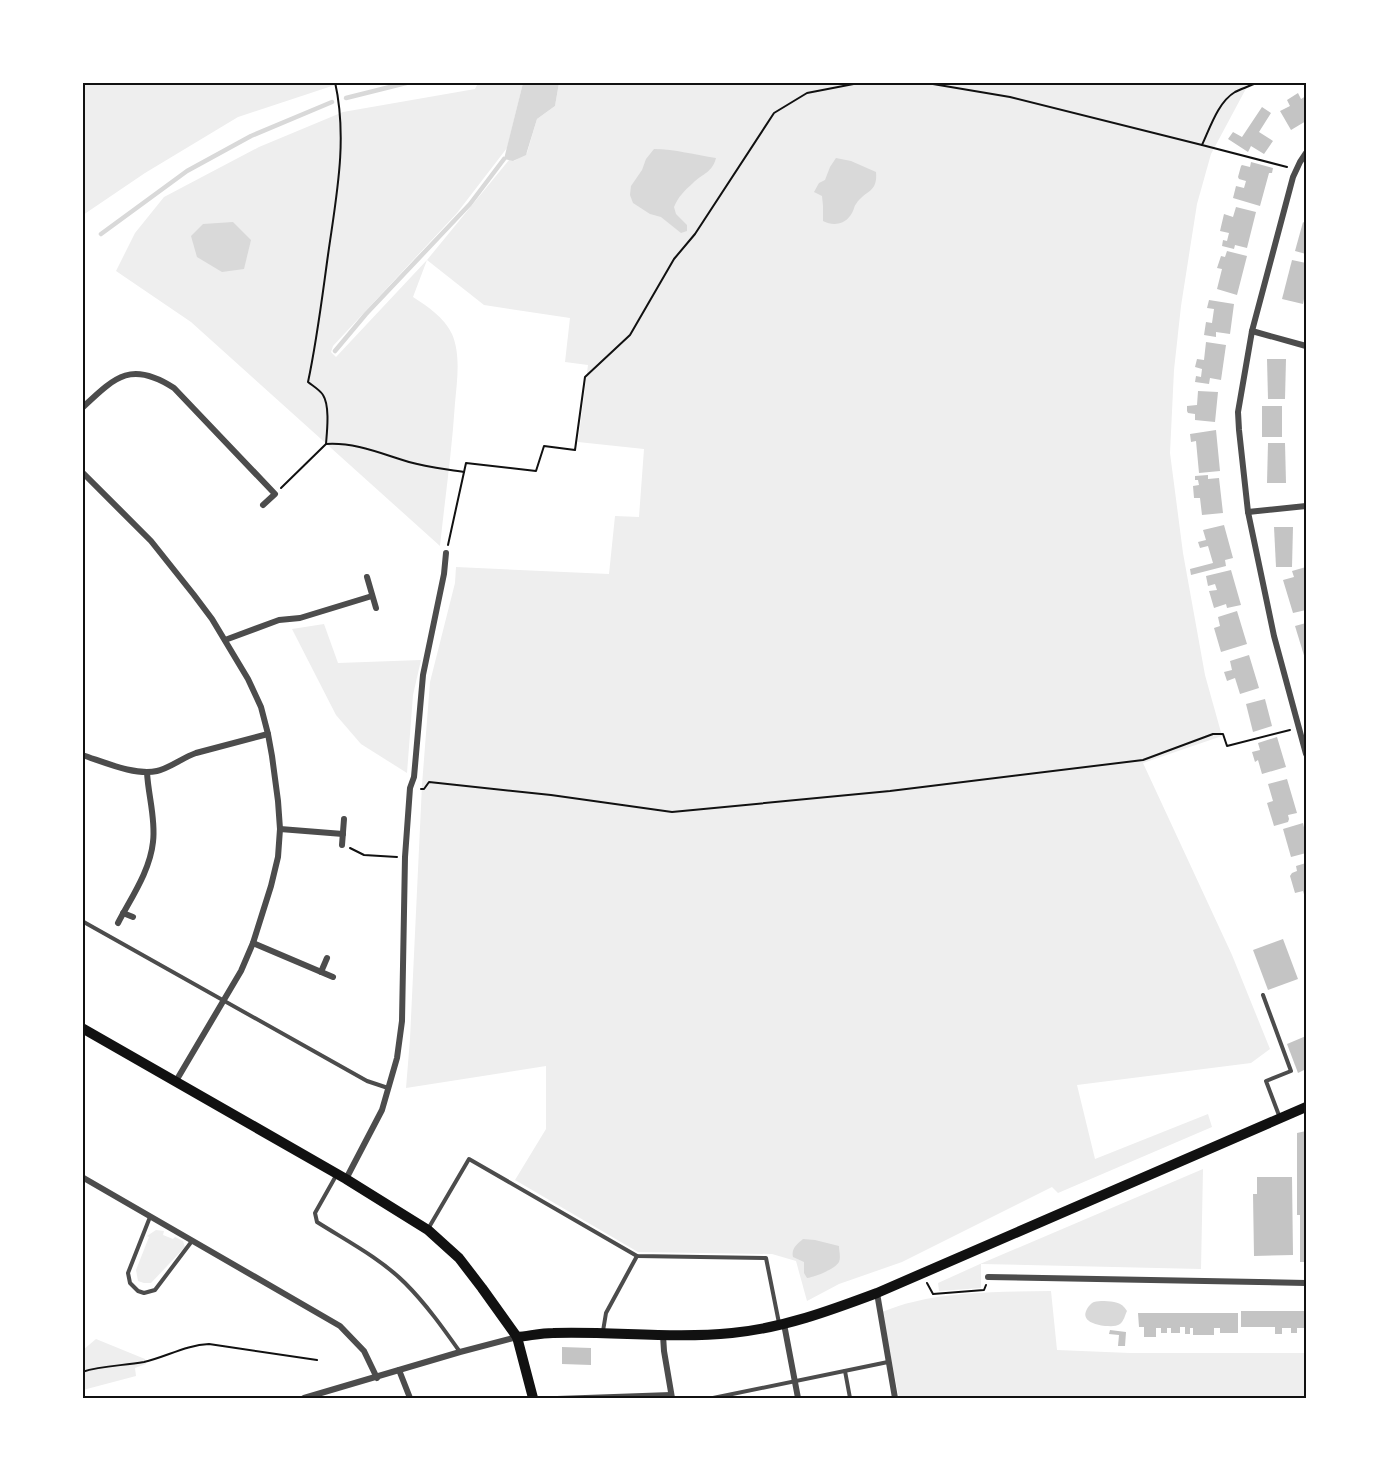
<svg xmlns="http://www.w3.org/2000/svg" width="1389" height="1481" font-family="'Nunito Sans',sans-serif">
  <rect width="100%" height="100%" fill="#fff"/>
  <g fill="#eee">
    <polygon points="83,83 341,83 238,117 145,173 83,215"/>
    <path d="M 478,83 L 523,83 L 507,148 L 457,213 L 333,346 L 331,352 L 336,357 L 427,260 L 509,160 L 514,161 L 527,153 L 537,119 L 555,106 L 559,83 L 1249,83 L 1211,154 L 1197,204 L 1181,306 L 1174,370 L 1170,453 L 1183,553 L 1205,675 L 1222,736 L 1143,763 L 1232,955 L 1270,1049 L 1251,1063 L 1077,1085 L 1095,1159 L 1208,1114 L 1212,1127 L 1058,1193 L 1052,1187 L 902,1262 L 839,1284 L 807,1301 L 796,1261 L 772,1254 L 638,1252 L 515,1180 L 546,1129 L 546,1066 L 406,1088 L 410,1039 L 422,785 L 430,682 L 455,583 L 456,567 L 609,574 L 615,516 L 639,517 L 644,449 L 578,442 L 588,365 L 565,362 L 570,318 L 484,305 L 427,260 L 413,297 C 428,307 444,317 452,334 C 461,355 457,381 455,403 C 452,451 445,498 440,546 L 191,322 L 116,271 L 135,233 L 164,197 L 259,147 L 343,112 L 475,89 Z"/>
    <polygon points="324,624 338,663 421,660 413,695 407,773 361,744 336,715 292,629"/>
    <polygon points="1203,1169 1201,1269 981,1264 981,1288 939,1291 938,1283 980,1264"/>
    <polygon points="156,1230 164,1231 163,1235 173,1239 175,1237 183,1241 185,1247 151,1283 144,1283 138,1281 136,1270 149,1237 147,1236"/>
    <path d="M 1051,1291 L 1057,1350 L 1130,1353 L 1306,1353 L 1306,1398 L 899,1398 L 882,1312 C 893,1308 903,1304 913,1302 C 958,1291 1006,1292 1051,1291 Z"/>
    <polygon points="96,1339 145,1359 146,1364 135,1368 136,1376 83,1390 83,1350"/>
  </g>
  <g fill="#d9d9d9">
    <polygon points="523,83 559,83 555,106 537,119 526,155 513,161 504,159"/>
    <path d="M 654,149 C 675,149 695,155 716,158 C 712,173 703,173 693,183 C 685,190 678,197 674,207 L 676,214 L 687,225 L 687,231 L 681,233 L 661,217 L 650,214 L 633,203 L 630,195 L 631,186 L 642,170 L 646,159 Z"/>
    <path d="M 836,158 L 851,161 L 876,172 C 878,193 865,190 856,204 C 854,206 854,210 852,213 C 846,224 834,227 823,221 L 823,206 L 822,196 L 814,192 L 819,183 L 825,180 L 830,167 Z"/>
    <polygon points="233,222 251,240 244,269 222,272 197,257 191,236 203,224"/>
    <path d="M 803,1239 L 815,1240 L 839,1246 C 839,1251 841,1257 839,1262 C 835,1269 815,1277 807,1278 L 804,1273 L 804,1262 L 793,1257 C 791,1249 797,1244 803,1239 Z"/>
    <path d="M 1104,1301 C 1114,1302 1121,1301 1127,1311 C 1125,1315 1124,1321 1120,1324 C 1116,1327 1109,1326 1105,1326 C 1096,1325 1080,1321 1087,1309 C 1088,1307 1091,1303 1094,1302 C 1097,1301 1100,1301 1104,1301 Z"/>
  </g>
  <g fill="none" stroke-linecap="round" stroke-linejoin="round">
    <g stroke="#d9d9d9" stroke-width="4.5">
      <polyline points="346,98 410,82"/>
      <polyline points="101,234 187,171 251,136 332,102"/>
      <polyline points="335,351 366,314 470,204 504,159"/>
    </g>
  </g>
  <g fill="#c4c4c4">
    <polygon points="1298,93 1301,99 1306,96 1306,121 1291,130 1280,111 1290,106 1287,100"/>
    <polygon points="1262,107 1271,113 1259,132 1273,141 1264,154 1251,146 1248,152 1228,139 1233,132 1242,137"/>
    <polygon points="1251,162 1273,168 1272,173 1269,173 1260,206 1233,198 1236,186 1244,188 1246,181 1239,179 1238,177 1241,166 1242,165 1250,167"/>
    <polygon points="1236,207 1256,212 1247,248 1235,245 1234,249 1222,246 1223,240 1227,241 1229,233 1220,231 1224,214 1233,217"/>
    <polygon points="1303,222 1306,224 1306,254 1295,251"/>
    <polygon points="1227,251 1247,256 1237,295 1217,289 1222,269 1217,268 1221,256 1225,257"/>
    <polygon points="1292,260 1306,263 1306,289 1303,304 1282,299"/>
    <polygon points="1209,300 1234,304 1230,334 1216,332 1216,337 1204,335 1206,322 1212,323 1214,309 1207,308"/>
    <polygon points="1206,342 1226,345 1221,380 1210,378 1209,384 1195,382 1196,376 1201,377 1202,369 1195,367 1197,359 1204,360"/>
    <polygon points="1267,359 1286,359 1285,399 1268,399"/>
    <polygon points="1198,391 1218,392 1215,422 1195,420 1195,414 1188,413 1187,411 1187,406 1197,405"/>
    <rect x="1262" y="406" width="20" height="31"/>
    <polygon points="1216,430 1220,471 1199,473 1196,441 1191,442 1190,434"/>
    <polygon points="1268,443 1285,443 1286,483 1267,483"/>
    <polygon points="1208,475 1208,479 1219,478 1223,513 1202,515 1200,498 1194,498 1193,486 1199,485 1198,480 1195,480 1195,476"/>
    <polygon points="1224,525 1233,558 1225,560 1226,566 1191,575 1190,569 1213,563 1208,546 1200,548 1198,542 1206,540 1203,530"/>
    <polygon points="1274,527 1293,527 1292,567 1276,567"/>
    <polygon points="1306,567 1306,574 1304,575 1306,585 1306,610 1293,613 1283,580 1294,577 1292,571"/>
    <polygon points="1231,570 1241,605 1227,608 1226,604 1214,608 1209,591 1217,590 1215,584 1208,586 1206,576"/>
    <polygon points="1237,611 1247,644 1221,652 1214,628 1220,626 1218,617"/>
    <polygon points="1306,623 1306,662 1295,626"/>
    <polygon points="1249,655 1259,688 1240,694 1235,678 1227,681 1224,672 1232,670 1230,661"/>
    <polygon points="1265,699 1272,726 1253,732 1246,704"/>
    <polygon points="1277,737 1286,767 1262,774 1258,760 1255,762 1252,752 1260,750 1258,743"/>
    <polygon points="1287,779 1297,813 1288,815 1289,819 1288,822 1274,826 1267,803 1273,801 1268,784"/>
    <polygon points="1303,823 1306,836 1306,853 1291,857 1283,829"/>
    <polygon points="1306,863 1306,901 1303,891 1295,893 1290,876 1292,873 1297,871 1296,866"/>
    <polygon points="1283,939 1298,979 1268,990 1253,950"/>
    <polygon points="1306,1036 1306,1069 1298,1073 1287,1044"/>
    <polygon points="1306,1131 1306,1262 1300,1262 1300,1215 1297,1215 1297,1133"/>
    <polygon points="1257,1177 1292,1177 1293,1255 1254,1256 1253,1194 1257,1194"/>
    <polygon points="1241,1311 1306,1311 1306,1328 1297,1328 1297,1333 1291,1333 1291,1328 1282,1328 1282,1334 1275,1334 1275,1327 1241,1327"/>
    <polygon points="1138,1313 1238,1313 1238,1333 1220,1333 1220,1328 1214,1328 1214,1335 1193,1335 1193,1328 1190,1328 1190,1334 1185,1334 1185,1327 1180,1327 1180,1333 1171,1333 1171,1328 1167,1328 1167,1333 1161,1333 1161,1328 1156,1328 1156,1337 1144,1337 1144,1327 1139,1327"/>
    <polygon points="1110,1330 1126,1332 1125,1346 1118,1346 1119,1335 1109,1334"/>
    <polygon points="562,1347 591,1348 591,1365 562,1364"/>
  </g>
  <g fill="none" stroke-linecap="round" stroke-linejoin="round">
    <g stroke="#111" stroke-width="2">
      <polyline points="921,82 1010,97 1202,145"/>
      <path d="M 1258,82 C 1250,86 1241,89 1235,92 C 1218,102 1210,128 1202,145 L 1287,167"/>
      <path d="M 326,444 C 327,431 330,406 323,395 C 320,390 313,386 308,382 C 317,340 322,298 328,255 C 336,198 348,140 335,82"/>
      <path d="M 281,488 L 326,444 C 355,442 382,454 409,462 C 426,467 446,469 464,472"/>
      <polyline points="448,545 466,463 536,471 544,446 575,450 585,377 630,335 674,259 695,234 774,113 807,93 864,82"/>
      <polyline points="421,789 424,789 429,782 551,795 672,812 890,791 1143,760 1213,734 1223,734 1227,746 1290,730"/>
      <polyline points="350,848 364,855 397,857"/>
      <polyline points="927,1283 933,1294 984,1290 986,1285"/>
      <path d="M 82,1372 C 103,1365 123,1366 144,1362 C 166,1357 186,1345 209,1344 L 317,1360"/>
    </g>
    <g stroke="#4c4c4c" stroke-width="4">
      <polyline points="82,921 367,1081 388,1088"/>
      <polyline points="1263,995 1291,1071 1266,1081 1280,1118"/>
      <path d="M 337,1174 L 315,1213 L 317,1222 C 347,1241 380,1258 405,1283 C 426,1304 443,1328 460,1352"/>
      <polyline points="150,1217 128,1273 130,1283 138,1291 144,1293 155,1290 192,1241"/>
      <polyline points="428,1229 469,1159 637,1256 766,1258 779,1323"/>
      <polyline points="603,1331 606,1313 637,1256"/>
      <polyline points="845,1371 850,1398"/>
      <polyline points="557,1398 671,1394"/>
      <polyline points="713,1398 888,1362"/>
    </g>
    <g stroke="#4c4c4c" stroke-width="6">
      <polyline points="1306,153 1300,162 1293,177 1252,331 1238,412 1239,430 1248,512 1274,636 1306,754"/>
      <polyline points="1252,331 1306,346"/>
      <path d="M 82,408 C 115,377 131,360 174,388 L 275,494 L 263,505"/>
      <polyline points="82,472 151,541 194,595 212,619 248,679 261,707 268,734 272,756 278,801 280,829 278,857 271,886 253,943 241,971 176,1081"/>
      <polyline points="1248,512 1306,506"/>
      <polyline points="367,577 376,608"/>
      <polyline points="225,640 279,620 300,618 372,596"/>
      <path d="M 82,755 C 104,762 135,776 157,771 C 170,768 182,758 196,753 L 268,734"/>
      <polyline points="280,829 343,834"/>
      <polyline points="342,845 344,819"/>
      <polyline points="123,913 133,917"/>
      <path d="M 118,923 C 131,898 150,871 153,842 C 156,819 148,795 147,772"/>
      <polyline points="253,943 333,977"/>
      <polyline points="321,972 327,958"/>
      <polyline points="82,1177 340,1326 364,1351 377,1378"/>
      <polyline points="346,1179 382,1110 397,1058 402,1021 405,857 410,788 414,777 423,675 444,574 446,553"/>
      <polyline points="988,1277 1306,1283"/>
      <polyline points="877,1293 895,1398"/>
      <polyline points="784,1324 798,1398"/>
      <polyline points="663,1335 664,1351 672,1398"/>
      <polyline points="399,1370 410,1398"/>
      <polyline points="304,1398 460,1352 517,1337"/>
    </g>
    <g stroke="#111" stroke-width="10">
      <polyline points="82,1028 346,1179 428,1230 459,1258 482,1288 517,1337 533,1398"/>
      <path d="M 517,1337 C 529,1336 541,1333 553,1333 C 613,1331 672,1339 732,1333 C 783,1328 829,1311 877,1293 L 1306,1107"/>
    </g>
  </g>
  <rect width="1389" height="1481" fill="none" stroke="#ffffff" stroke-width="168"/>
  <rect x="84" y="84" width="1221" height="1313" fill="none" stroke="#111" stroke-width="2"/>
</svg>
